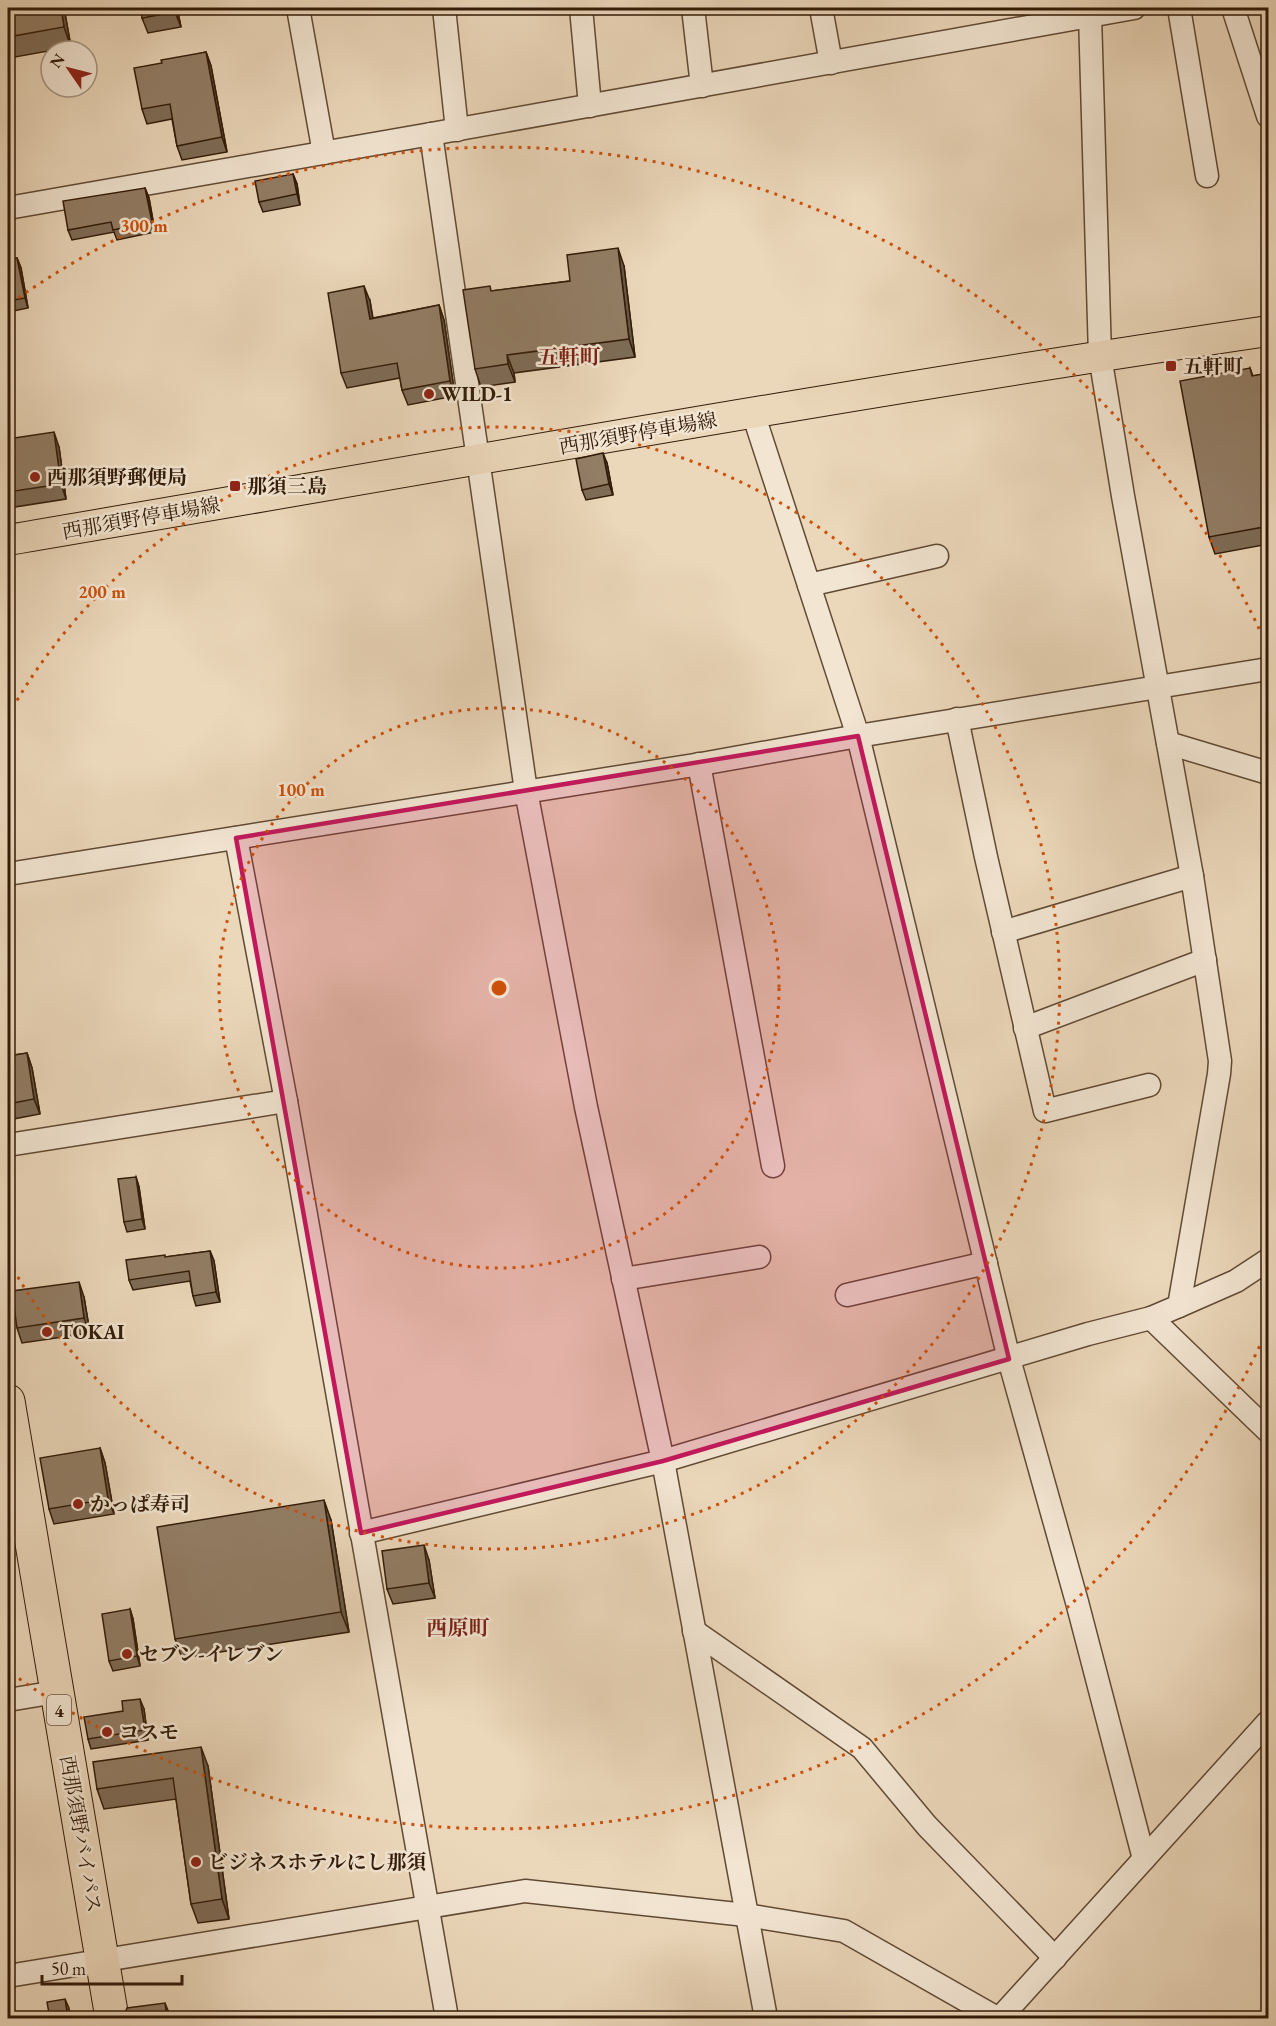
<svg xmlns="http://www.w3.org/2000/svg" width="1276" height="2026" font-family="'EB Garamond','Noto Serif JP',serif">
  <rect width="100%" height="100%" fill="#ebd7ba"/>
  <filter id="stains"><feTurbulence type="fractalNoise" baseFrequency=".00333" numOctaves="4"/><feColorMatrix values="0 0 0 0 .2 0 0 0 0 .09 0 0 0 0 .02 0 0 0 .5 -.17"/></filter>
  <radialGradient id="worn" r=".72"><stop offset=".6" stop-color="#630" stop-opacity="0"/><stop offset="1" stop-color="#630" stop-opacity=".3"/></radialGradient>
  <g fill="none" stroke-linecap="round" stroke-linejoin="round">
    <defs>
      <g id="minor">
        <polyline points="298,8 324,153"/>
        <polyline points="444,8 457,130"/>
        <polyline points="581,8 590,106"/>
        <polyline points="693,8 702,86"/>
        <polyline points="821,8 831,63"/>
        <polyline points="1179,8 1207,176"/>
        <polyline points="1233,8 1268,116"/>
        <polyline points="431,134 526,791 586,1107 663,1461 766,2018"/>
        <polyline points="8,208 431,134 1134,8"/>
        <polyline points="753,413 858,736 1009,1359 1077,1602 1144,1859"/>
        <polyline points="809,585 937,556"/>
        <polyline points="957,719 986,857 1045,1111 1149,1085"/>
        <polyline points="1168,743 1268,773"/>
        <polyline points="699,764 773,1166"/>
        <polyline points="236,838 286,1101 447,2018"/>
        <polyline points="8,874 701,764 858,736 1268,669"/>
        <polyline points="1003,932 1192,876"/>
        <polyline points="1025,1028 1205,960"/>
        <polyline points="8,1145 286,1101"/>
        <polyline points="623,1279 759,1257"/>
        <polyline points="847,1295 986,1263"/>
        <polyline points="1179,1306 1236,1281 1268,1260"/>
        <polyline points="1151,1318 1268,1431"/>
        <polyline points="361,1533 663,1461 1088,1334 1151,1318 1179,1306 1219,1074 1220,1061 1192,876 1123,496 1100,356 1090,15"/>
        <polyline points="694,1631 862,1748 927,1826 1055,1958"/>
        <polyline points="8,1700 56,1692"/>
        <polyline points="8,1976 525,1891 746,1915 844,1931 997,2018"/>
        <polyline points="1000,2018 1268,1722"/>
      </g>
      <path id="major" d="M 8,540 C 427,469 847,393 1268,331"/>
      <polyline id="highway" points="8,1401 112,2018"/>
    </defs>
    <use href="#minor" stroke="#604a34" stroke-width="25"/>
    <use href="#major" stroke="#321b08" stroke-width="32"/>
    <use href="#highway" stroke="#321b08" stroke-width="35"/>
    <use href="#minor" stroke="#f2e5d2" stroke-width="22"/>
    <use href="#major" stroke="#ebd7ba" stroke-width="30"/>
    <use href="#highway" stroke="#ebd7ba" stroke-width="33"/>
  </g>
  <g fill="#7e6c57" stroke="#321b08" stroke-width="1.5">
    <polygon points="8,8 64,8 71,47 15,57 8,37"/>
    <polygon points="177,8 181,27 148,33 142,18"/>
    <polygon points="206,52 211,66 227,152 182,160 177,146 172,119 147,124 142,109 162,63"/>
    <polygon points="293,174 297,184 300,205 263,212 259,202"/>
    <polygon points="145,188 149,198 155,232 117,240 114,232 72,240 68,230"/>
    <polygon points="17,258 21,268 28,308 8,312 8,259"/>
    <polygon points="624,266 635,357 514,373 515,382 481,387 475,369 492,291 570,281"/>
    <polygon points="370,301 373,318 439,305 444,320 455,396 408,405 402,390 400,378 347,388 341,373"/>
    <polygon points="1250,368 1253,376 1269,373 1269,544 1215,554 1209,537"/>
    <polygon points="8,439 59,447 66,499 8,508"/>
    <polygon points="607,463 613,495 586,500 582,490"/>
    <polygon points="27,1053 32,1068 40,1114 8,1120 8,1056"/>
    <polygon points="136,1177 139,1187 145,1229 127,1232 124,1222"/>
    <polygon points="210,1251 214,1261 220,1302 196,1306 193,1296 190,1281 133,1290 129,1280 166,1257"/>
    <polygon points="84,1297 90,1333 22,1343 17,1328"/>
    <polygon points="100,1448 105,1463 114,1514 54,1524 49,1509"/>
    <polygon points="331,1520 349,1632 182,1658 175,1639"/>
    <polygon points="429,1560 435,1598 393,1604 387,1589"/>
    <polygon points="130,1609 133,1619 140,1666 113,1671 109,1661"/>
    <polygon points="144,1709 148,1740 91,1749 88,1739"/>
    <polygon points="208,1766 229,1919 198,1923 191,1904 176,1799 104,1809 97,1789"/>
  </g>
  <g fill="#665847" stroke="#321b08" stroke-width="1.5">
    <polygon points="61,8 64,8 71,47 64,27"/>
    <polygon points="174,8 177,8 181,27 175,12"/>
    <polygon points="206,52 211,66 227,152 222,137"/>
    <polygon points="293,174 297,184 300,205 297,194"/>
    <polygon points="145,188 149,198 155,232 152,222"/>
    <polygon points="618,248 624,266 635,357 629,339"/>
    <polygon points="17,258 21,268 28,308 25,298"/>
    <polygon points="364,286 370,301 375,334 370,319"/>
    <polygon points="439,305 444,320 455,396 450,381"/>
    <polygon points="507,355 514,373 515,382 508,364"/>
    <polygon points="54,432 59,447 66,499 61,484"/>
    <polygon points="603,453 607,463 613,495 609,484"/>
    <polygon points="27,1053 32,1068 40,1114 34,1099"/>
    <polygon points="136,1177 139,1187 145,1229 142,1219"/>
    <polygon points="210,1251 214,1261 220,1302 216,1292"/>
    <polygon points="79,1282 84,1297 90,1333 84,1318"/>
    <polygon points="100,1448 105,1463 114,1514 108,1499"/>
    <polygon points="324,1500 331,1520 349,1632 341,1612"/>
    <polygon points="424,1545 429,1560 435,1598 429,1583"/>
    <polygon points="130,1609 133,1619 140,1666 137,1656"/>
    <polygon points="140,1699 144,1709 148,1740 145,1730"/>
    <polygon points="201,1747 208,1766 229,1919 222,1899"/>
    <polygon points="65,1999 69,2008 70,2019 68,2019"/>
    <polygon points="165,2003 169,2013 169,2019 167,2019"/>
  </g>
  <g fill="#927d65" stroke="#321b08" stroke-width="1.5">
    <polygon points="8,8 61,8 64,27 8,37"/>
    <polygon points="141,8 174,8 175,12 142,18"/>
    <polygon points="206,52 222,137 177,146 170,104 142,109 134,68 162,63 161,60"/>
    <polygon points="293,174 297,194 259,202 255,181"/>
    <polygon points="145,188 152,222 113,230 111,222 68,230 63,201"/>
    <polygon points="618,248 629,339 507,355 508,364 475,369 463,290 490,286 491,291 570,281 567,255"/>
    <polygon points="17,258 25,298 8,301 8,259"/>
    <polygon points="364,286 370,319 439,305 450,381 402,390 397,363 341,373 328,293"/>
    <polygon points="1250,368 1252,376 1269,373 1269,526 1209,537 1180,381"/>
    <polygon points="54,432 61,484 8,492 8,439"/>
    <polygon points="603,453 609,484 582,490 576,459"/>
    <polygon points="27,1053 34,1099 8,1104 8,1056"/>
    <polygon points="136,1177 142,1219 124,1222 118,1179"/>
    <polygon points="210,1251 216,1292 193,1296 189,1271 129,1280 126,1260 165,1255 165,1257"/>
    <polygon points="79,1282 84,1318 17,1328 12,1291"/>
    <polygon points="100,1448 108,1499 49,1509 40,1458"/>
    <polygon points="324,1500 341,1612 175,1639 157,1527"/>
    <polygon points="424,1545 429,1583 387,1589 382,1551"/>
    <polygon points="130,1609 137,1656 109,1661 102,1614"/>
    <polygon points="140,1699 145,1730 88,1739 84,1717 123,1711 122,1701"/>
    <polygon points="201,1747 222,1899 191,1904 173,1778 97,1789 93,1762"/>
    <polygon points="65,1999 68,2019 50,2019 47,2002"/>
    <polygon points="165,2003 167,2019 123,2019 127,2008"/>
  </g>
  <path fill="#c2185b" fill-opacity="0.2" stroke="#c2185b" stroke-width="4.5" stroke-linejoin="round" d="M 858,736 L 1009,1359 L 663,1461 L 361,1533 L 236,838 Z"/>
  <g fill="none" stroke="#cd500b" stroke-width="3" stroke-dasharray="3 6">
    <circle cx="499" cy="988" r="280"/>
    <path d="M8 716A561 561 0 1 1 8 1260"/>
    <path d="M1267 1330A841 841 0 0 1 11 1673M11 303A841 841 0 0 1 1267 646"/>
  </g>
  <g fill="#8f2418" stroke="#f2e5d2" stroke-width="2">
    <rect x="1165" y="360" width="12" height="12" rx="3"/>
    <circle cx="429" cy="394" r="6"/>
    <circle cx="35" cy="477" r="6"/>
    <rect x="229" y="480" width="12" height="12" rx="3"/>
    <circle cx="47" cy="1332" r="6"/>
    <circle cx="78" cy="1504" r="6"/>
    <circle cx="127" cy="1654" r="6"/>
    <circle cx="107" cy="1732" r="6"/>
    <circle cx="196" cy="1862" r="6"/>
  </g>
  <g text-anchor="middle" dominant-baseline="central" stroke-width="5" stroke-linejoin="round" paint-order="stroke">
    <rect fill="#f2e5d2" stroke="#6c5845" stroke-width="1.5" x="47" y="1695" width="24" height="30" rx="4.5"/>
    <g font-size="18" font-weight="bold" fill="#321b08">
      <text x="59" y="1710">4</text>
    </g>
    <g font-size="20" font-weight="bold" fill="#321b08" stroke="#f2e5d2" text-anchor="start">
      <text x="1183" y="366">五軒町</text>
      <text x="441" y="394">WILD-1</text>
      <text x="47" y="477">西那須野郵便局</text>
      <text x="247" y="486">那須三島</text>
      <text x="59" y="1332">TOKAI</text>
      <text x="90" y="1504">かっぱ寿司</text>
      <text x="139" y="1654">セブン-イレブン</text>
      <text x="119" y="1732">コスモ</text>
      <text x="208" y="1862">ビジネスホテルにし那須</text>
    </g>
    <g font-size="20" fill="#321b08" stroke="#f2e5d2">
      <text transform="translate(638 433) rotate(-10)">西那須野停車場線</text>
      <text transform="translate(141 518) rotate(-10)">西那須野停車場線</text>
      <text transform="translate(81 1834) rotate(80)">西那須野バイパス</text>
    </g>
    <g font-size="21" font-weight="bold" fill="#7a1f14" stroke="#f2e5d2">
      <text x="569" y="356">五軒町</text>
      <text x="458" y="1627">西原町</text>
    </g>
  </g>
  <circle cx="499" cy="988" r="9" fill="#cd500b" stroke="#f2e5d2" stroke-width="3"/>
  <g font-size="18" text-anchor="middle" font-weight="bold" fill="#cd500b" stroke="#f2e5d2" stroke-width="5" stroke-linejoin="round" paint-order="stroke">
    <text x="144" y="232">300 m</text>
    <text x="102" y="598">200 m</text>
    <text x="301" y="796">100 m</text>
  </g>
  <rect width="1276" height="2026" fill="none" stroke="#ebd7ba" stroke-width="30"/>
  <rect x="9" y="9" width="1258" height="2008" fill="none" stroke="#321b08" stroke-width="3"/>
  <rect x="15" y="15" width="1246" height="1996" fill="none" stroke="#321b08" stroke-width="1.5"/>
  <g transform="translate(69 69) rotate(305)"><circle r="28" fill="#f2e5d2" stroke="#a59481" stroke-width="1.5"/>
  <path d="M0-4.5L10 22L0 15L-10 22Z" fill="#8f2418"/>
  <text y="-9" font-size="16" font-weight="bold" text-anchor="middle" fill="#321b08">N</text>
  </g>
  <path d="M42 1975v9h140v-9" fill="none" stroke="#321b08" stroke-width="3"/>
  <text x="51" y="1975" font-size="18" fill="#321b08" stroke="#f2e5d2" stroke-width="4.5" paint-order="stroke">50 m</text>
  <rect width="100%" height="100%" filter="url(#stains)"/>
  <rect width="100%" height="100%" fill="url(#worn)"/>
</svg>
